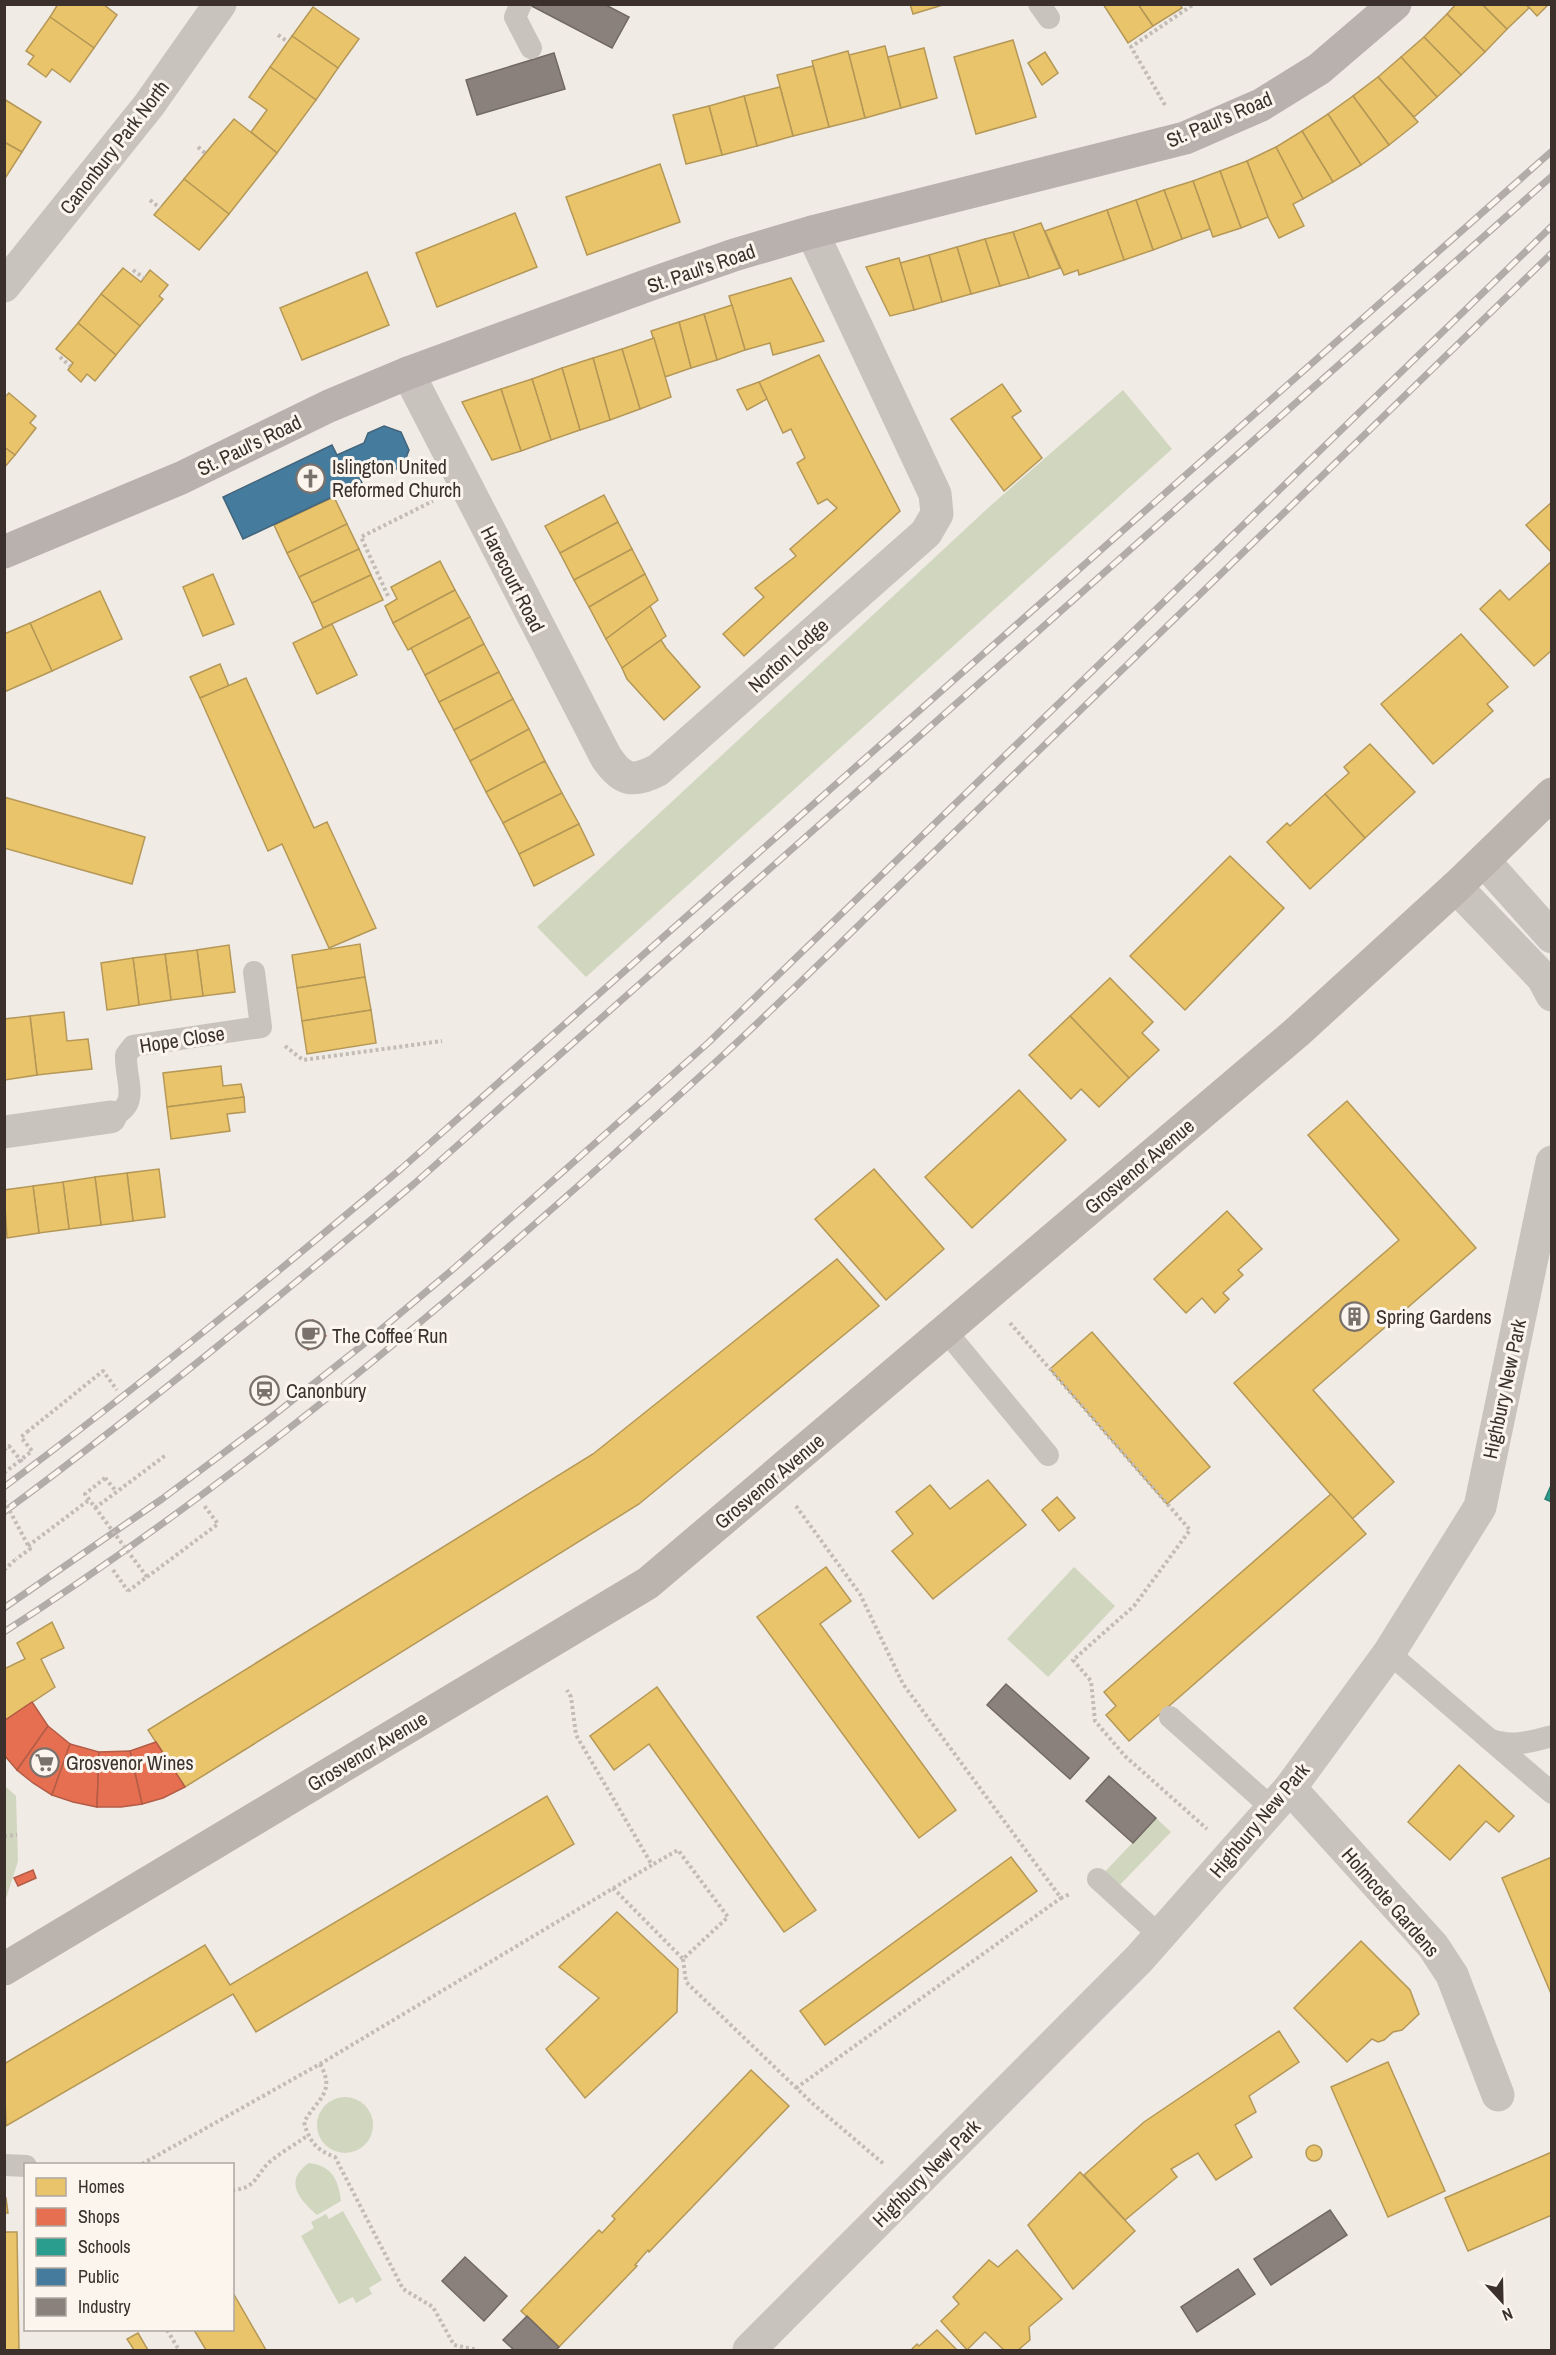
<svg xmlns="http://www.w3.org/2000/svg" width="1556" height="2355" font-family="'Archivo Narrow',sans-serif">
  <rect width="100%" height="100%" fill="#f0ebe5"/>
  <g fill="#d1d6bf">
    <polygon points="1123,390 1172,449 586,977 537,927 988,508"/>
    <polygon points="1074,1567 1115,1606 1048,1677 1007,1639"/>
    <polygon points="5,1786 16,1796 18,1861 5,1902"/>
    <polygon points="1156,1818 1171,1832 1112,1893 1098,1879"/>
    <circle cx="345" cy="2125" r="28"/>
    <path d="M 309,2163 C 332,2166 338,2179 341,2201 L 317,2215 C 299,2199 283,2181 309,2163 Z"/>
    <polygon points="343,2211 382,2280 369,2288 372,2294 356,2303 353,2297 339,2304 301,2236 314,2228 311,2222 326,2214 329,2219"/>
  </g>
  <g fill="#e9c46a" stroke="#b59857" stroke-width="1.5">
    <polygon points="58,4 103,4 117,15 94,48 50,17"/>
    <polygon points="910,4 946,4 913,14"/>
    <polygon points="1103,4 1138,4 1153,26 1128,43"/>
    <polygon points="1138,4 1180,4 1182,8 1153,26"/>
    <polygon points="1456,4 1482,4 1507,29 1485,52 1447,14"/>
    <polygon points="1482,4 1526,4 1529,8 1507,29"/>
    <polygon points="1526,4 1549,4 1537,16"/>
    <polygon points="313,7 359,39 338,68 292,36"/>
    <polygon points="1447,14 1485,52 1461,75 1424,37"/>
    <polygon points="50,17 94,48 70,82 52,69 46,77 28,64 34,56 26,51"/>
    <polygon points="292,36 338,68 316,100 270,67"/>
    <polygon points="1424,37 1461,75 1437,97 1401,57"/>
    <polygon points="1013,40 1036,117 976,134 954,57"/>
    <polygon points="885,46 901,108 865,118 849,55"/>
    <polygon points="924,48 937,98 901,108 888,57"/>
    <polygon points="848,51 865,118 829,127 812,61"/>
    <polygon points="1045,52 1058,73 1042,85 1028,63"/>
    <polygon points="1401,57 1437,97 1414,117 1378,77"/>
    <polygon points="813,66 829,127 793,136 777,75"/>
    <polygon points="270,67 316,100 277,153 251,132 267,110 249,97"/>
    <polygon points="1378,77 1418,122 1389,145 1353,96"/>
    <polygon points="780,87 793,136 757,146 744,96"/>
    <polygon points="744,96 757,146 722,155 709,106"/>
    <polygon points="1353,96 1389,145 1361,165 1328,114"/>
    <polygon points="4,99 41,122 22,152 4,142"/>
    <polygon points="709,106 722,155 686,164 673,115"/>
    <polygon points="1328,114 1361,165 1333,182 1302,131"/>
    <polygon points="234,119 277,153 229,214 184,179"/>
    <polygon points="1302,131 1333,182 1303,199 1276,147"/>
    <polygon points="4,142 22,152 4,180"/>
    <polygon points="1276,147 1303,199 1293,204 1304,226 1279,238 1268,217 1247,161"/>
    <polygon points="1247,161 1268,217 1241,228 1220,171"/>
    <polygon points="660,164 680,222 587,255 566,197"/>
    <polygon points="1220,171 1241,228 1213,237 1193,181"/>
    <polygon points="184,179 229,214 199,250 154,215"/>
    <polygon points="1193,181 1210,229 1182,239 1164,190"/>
    <polygon points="1164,190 1182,239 1153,250 1136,200"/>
    <polygon points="1136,200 1153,250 1124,260 1107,210"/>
    <polygon points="1107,210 1124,260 1079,275 1078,270 1064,275 1045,231"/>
    <polygon points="515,213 537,267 437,307 416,253"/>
    <polygon points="1041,223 1060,268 1029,278 1013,232"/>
    <polygon points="1013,232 1029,278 1000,286 985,239"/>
    <polygon points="985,239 1000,286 971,294 957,247"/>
    <polygon points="957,247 971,294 942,302 929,255"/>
    <polygon points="929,255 942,302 914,310 900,263"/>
    <polygon points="899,258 914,310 890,316 866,267"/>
    <polygon points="123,268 141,282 150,270 168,285 159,296 163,299 140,326 101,294"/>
    <polygon points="367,272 389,325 302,360 280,308"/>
    <polygon points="791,278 824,341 773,355 770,343 745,350 729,296"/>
    <polygon points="101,294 140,326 116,355 78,323"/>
    <polygon points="732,305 745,350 717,360 704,314"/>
    <polygon points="704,314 717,360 691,368 679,322"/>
    <polygon points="679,322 691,368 665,377 651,331"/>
    <polygon points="78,323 116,355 95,381 87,374 81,382 68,370 73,363 56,349"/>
    <polygon points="654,338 671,397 640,409 622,349"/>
    <polygon points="622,349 640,409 610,420 593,358"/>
    <polygon points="819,355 900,511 744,656 723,634 764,597 755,588 796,556 790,549 837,508 827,499 818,504 797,463 805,458 791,429 783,433 759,382"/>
    <polygon points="593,358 610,420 580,430 562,368"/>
    <polygon points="562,368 580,430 551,440 532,379"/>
    <polygon points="532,379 551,440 521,451 501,389"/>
    <polygon points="759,382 767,399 747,410 737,390"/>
    <polygon points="1002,384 1021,411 1012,417 1042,458 1004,491 951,419"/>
    <polygon points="501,389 521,451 492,460 462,402"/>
    <polygon points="9,393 36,416 30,423 36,428 15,455 4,447 4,398"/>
    <polygon points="4,447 15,455 4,468"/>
    <polygon points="604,495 618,522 560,553 545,526"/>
    <polygon points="334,497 347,524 287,553 274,525"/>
    <polygon points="1552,502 1552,553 1526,525"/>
    <polygon points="618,522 632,549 574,580 560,553"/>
    <polygon points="347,524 359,549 299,577 287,553"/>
    <polygon points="359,549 371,575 312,603 299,577"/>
    <polygon points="632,549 645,574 589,607 574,580"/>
    <polygon points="440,561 455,590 393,623 385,606 397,599 391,587"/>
    <polygon points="1552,561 1552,650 1534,666 1480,609 1500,590 1509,600"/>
    <polygon points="213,574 234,624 203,636 183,587"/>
    <polygon points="645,574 658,600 606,639 589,607"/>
    <polygon points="371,575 383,600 323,628 312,603"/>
    <polygon points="455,590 470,617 408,650 393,623"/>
    <polygon points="100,591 122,639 52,671 30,623"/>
    <polygon points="650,606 666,636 622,668 606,639"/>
    <polygon points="470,617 484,644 425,675 411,648"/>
    <polygon points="30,623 52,671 4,692 4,634"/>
    <polygon points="332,624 357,675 317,694 293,643"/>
    <polygon points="1461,634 1508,687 1487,704 1493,711 1433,764 1381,704"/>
    <polygon points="661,640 666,648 700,687 664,720 627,679 622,668"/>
    <polygon points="484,644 499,672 439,702 425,675"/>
    <polygon points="220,664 229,686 200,698 190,677"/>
    <polygon points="499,672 513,699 454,730 439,702"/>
    <polygon points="246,678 314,828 327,822 376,928 329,948 282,844 268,851 200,698"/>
    <polygon points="513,699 529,729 470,761 454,730"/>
    <polygon points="529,729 545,761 486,792 470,761"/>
    <polygon points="1370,744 1415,792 1365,838 1325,794 1349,773 1344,767"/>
    <polygon points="545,761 562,793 503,823 486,792"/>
    <polygon points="562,793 579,824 519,854 503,823"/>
    <polygon points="1325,794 1365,838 1310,889 1267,842 1287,823 1290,826"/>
    <polygon points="4,797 145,837 132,884 4,848"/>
    <polygon points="579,824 594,855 534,886 519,854"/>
    <polygon points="1230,856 1284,908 1185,1010 1130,956"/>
    <polygon points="360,944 365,977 297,988 292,955"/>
    <polygon points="229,945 235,992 203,996 197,950"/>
    <polygon points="197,950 203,996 171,1000 165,954"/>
    <polygon points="165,954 171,1000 139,1005 133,958"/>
    <polygon points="133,958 139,1005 107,1010 101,963"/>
    <polygon points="365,977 371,1010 302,1021 297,988"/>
    <polygon points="1110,978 1153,1022 1142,1033 1159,1050 1129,1078 1070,1016"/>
    <polygon points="371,1010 376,1043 307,1054 302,1021"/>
    <polygon points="64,1012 67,1041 88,1039 92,1069 37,1075 30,1016"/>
    <polygon points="30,1016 37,1075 5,1080 4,1019"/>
    <polygon points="1070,1016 1129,1078 1099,1107 1081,1089 1071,1099 1029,1055"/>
    <polygon points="221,1066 223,1086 241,1084 244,1097 167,1107 163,1073"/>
    <polygon points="1019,1090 1066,1140 972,1228 925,1177"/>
    <polygon points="244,1097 245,1112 227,1114 230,1131 171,1139 167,1107"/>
    <polygon points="1347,1101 1476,1248 1313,1390 1394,1482 1352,1519 1234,1383 1399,1240 1308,1135"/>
    <polygon points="159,1169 165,1217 133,1221 127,1173"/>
    <polygon points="874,1169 944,1249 886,1300 815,1219"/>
    <polygon points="127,1173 133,1221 101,1225 95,1177"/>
    <polygon points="95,1177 101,1225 69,1229 63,1182"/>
    <polygon points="63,1182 69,1229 39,1233 33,1186"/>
    <polygon points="33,1186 39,1233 7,1238 4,1190"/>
    <polygon points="1227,1211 1262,1249 1238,1270 1243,1275 1223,1293 1229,1299 1215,1313 1202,1298 1186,1313 1154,1279"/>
    <polygon points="837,1259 879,1306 639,1504 185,1787 148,1730 593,1454"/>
    <polygon points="1092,1332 1210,1467 1167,1504 1050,1369"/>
    <polygon points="988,1480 1026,1525 933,1599 892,1551 913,1534 896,1512 930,1485 950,1509"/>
    <polygon points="1331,1494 1366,1534 1129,1741 1106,1715 1116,1706 1104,1692"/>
    <polygon points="1057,1497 1075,1518 1059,1531 1042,1510"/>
    <polygon points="826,1567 851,1601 820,1624 956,1810 919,1838 757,1617"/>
    <polygon points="52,1622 64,1648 41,1659 55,1687 4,1721 4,1669 25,1659 17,1643"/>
    <polygon points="657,1687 816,1910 784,1932 649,1744 614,1770 590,1736"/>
    <polygon points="1459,1765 1514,1816 1499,1832 1486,1821 1450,1860 1408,1822"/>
    <polygon points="547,1796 574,1844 256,2032 233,1994 6,2126 4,2064 205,1945 230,1985"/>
    <polygon points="1011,1857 1037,1891 825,2045 800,2011"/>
    <polygon points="1552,1857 1552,1996 1502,1878"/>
    <polygon points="617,1912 678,1969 677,2012 585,2098 546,2049 599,1998 559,1967"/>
    <polygon points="1361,1941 1410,1990 1419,2014 1402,2030 1393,2032 1384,2040 1378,2042 1372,2039 1347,2062 1294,2008"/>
    <polygon points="1279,2031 1299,2062 1249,2096 1256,2112 1235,2125 1252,2157 1216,2180 1198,2153 1171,2169 1177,2177 1125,2220 1084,2175 1144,2122"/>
    <polygon points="1388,2062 1445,2191 1388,2217 1331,2087"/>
    <polygon points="751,2070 789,2106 649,2252 648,2250 635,2265 637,2266 559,2347 521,2311 599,2230 602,2233 615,2219 612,2216"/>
    <circle cx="1314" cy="2153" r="8"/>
    <polygon points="1552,2152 1552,2215 1468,2251 1445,2198"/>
    <polygon points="1080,2172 1135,2231 1073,2289 1028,2225"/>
    <polygon points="4,2198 6,2198 8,2213 4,2213"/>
    <polygon points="4,2232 17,2232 19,2350 4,2350"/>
    <polygon points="1017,2250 1062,2299 1029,2327 1030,2340 1018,2350 1004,2350 985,2332 967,2350 941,2321 959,2304 953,2297 989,2260 998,2267"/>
    <polygon points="232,2291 266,2350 206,2350 194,2330 232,2330"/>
    <polygon points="937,2330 957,2350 911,2350 917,2344 919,2346"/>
    <polygon points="138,2333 148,2350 134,2350 127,2339"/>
  </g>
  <g fill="#e76f51" stroke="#b35c46" stroke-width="1.5">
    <polygon points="313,1320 326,1336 308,1350 296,1334"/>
    <polygon points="32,1702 48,1726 17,1770 4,1755 4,1721"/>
    <polygon points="48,1726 70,1744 52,1795 33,1783 17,1770"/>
    <polygon points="156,1742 185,1787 163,1798 142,1804 130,1751"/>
    <polygon points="70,1744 99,1752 97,1807 73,1802 52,1795"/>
    <polygon points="130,1751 142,1804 121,1807 97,1807 99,1752"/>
    <polygon points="33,1870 36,1878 18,1886 14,1878"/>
  </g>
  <polygon fill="#2a9d8f" stroke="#2f7c71" stroke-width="1.5" points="1552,1483 1552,1502 1545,1499"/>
  <polygon fill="#457b9d" stroke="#42647b" stroke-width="1.5" points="384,426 401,432 409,450 403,466 386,474 369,468 357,473 362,483 243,539 223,497 332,445 337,455 364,443 368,433"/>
  <g fill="#8a817c" stroke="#726964" stroke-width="1.5">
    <polygon points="528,4 604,4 629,17 612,48"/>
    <polygon points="554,53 565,89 477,115 466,80"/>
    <polygon points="1006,1684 1089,1758 1070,1779 987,1705"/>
    <polygon points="1109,1776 1156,1818 1133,1843 1086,1801"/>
    <polygon points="1330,2210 1347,2235 1271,2285 1254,2259"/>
    <polygon points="465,2257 507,2296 484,2321 442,2281"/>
    <polygon points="1238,2269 1255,2294 1197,2332 1181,2307"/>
    <polygon points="527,2316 559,2347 556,2350 514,2350 503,2340"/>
  </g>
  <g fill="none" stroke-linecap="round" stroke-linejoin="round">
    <g stroke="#c2bbb6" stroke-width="4" stroke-dasharray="3 3" stroke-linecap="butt">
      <polyline points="278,35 288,42"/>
      <polyline points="1165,105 1131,47 1194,4"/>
      <polyline points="198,147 205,153"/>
      <polyline points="150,200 160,208"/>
      <polyline points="133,270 144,278"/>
      <polyline points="60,357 70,366"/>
      <polyline points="4,396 6,397"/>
      <polyline points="388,596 361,537 433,501"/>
      <polyline points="285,1046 303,1060 442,1041"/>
      <polyline points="1010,1323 1190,1530 1134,1606 1073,1660 1091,1681 1095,1721 1125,1756 1207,1829"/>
      <polyline points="27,1432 103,1371 117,1390"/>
      <polyline points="4,1450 9,1446 23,1463"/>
      <polyline points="105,1478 115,1490"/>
      <polyline points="796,1506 860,1594 903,1684 1061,1898 1070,1894"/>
      <polyline points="95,1508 166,1455"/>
      <polyline points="28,1546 89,1500"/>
      <polyline points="4,1570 16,1559"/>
      <polyline points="113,1570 128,1591"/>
      <polyline points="147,1577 218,1524 203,1504"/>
      <polyline points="4,1836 17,1835"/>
      <polyline points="613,1888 683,1959 728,1917 678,1850 652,1865"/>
      <polyline points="683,1959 686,1982 812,2103 885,2165"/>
      <path d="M 320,2064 C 336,2092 318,2098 304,2122 C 309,2141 316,2150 335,2157 L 403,2289 L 433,2307 L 454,2345 L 478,2350"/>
      <polyline points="796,2088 1061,1898"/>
      <polyline points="142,2164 320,2064 652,1865 576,1735 571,1697 567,1690"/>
      <path d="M 232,2190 C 258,2189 256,2172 272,2160 C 283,2151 296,2144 307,2136"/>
      <polyline points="167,2330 179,2350"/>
    </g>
    <g stroke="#c9c3be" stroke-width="22">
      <polyline points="521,4 515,17 531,48"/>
      <polyline points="1039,4 1049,18"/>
      <path d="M 110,1117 C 142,1105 125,1082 126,1055 L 133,1046 L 261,1027 L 254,972"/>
      <polyline points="945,1330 1048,1455"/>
      <polyline points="1389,1653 1552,1793"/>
      <polyline points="1170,1717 1272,1808"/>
      <path d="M 1489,1739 C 1511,1748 1530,1742 1552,1736"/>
      <polyline points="1098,1879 1159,1935"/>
      <polyline points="4,2165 26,2166"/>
    </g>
    <g stroke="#c9c3be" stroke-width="33">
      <polyline points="4,286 149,105 220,4"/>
      <path d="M 408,373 L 606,757 C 622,781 633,783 658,770 L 926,533 L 937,514 L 935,494 L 812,232"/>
      <polyline points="1484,861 1552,937"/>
      <polyline points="1456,887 1543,978 1552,995"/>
      <polyline points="4,1132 110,1117"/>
      <polyline points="1290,1788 1433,1946 1452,1975 1498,2095"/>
      <polyline points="749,2350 1139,1959 1290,1788 1389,1653 1480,1507 1552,1162"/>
    </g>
    <polyline stroke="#bab3ae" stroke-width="33" points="4,1969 648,1583 1296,1033 1456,887 1552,794"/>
    <polyline stroke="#b8b1ad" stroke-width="33" points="4,552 181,478 329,406 408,373 654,283 734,255 812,232 1185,138 1261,105 1319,69 1395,4"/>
    <defs>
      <g id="rail">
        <path d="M 4,1487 C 141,1385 272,1277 402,1168 L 1552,151"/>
        <path d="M 4,1512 C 146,1407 280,1296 415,1183 L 1552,176"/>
        <polyline points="4,1608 162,1499 265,1422 360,1347 452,1270 708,1043 1552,226"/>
        <path d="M 4,1632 C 262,1466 494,1265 720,1058 C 791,993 860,923 930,856 C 1137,655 1345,454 1552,253"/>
      </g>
    </defs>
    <use href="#rail" stroke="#b1aca8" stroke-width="7"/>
    <use href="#rail" stroke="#fbf5ee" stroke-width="4.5" stroke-dasharray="14" stroke-linecap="butt"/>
    <g stroke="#c2bbb6" stroke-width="4" stroke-dasharray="3 3" stroke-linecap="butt">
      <polyline points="4,1473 32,1451 21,1437 27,1432"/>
      <polyline points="105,1478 85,1494 147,1577 128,1591"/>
      <polyline points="4,1500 30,1549 16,1559"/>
    </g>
  </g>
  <defs>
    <symbol id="church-ring" viewBox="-11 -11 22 22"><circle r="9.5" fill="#fbf5ee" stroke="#7a716c" stroke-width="1.5"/><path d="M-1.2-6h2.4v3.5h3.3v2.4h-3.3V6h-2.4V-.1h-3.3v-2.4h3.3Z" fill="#7a716c"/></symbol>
    <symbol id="building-ring" viewBox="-11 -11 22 22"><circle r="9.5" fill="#fbf5ee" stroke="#7a716c" stroke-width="1.5"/><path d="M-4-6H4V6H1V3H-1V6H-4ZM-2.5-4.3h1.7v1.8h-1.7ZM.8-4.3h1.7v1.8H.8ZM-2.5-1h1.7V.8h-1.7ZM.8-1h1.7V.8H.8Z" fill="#7a716c"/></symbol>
    <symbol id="cafe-ring" viewBox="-11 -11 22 22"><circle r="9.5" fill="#fbf5ee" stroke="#7a716c" stroke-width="1.5"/><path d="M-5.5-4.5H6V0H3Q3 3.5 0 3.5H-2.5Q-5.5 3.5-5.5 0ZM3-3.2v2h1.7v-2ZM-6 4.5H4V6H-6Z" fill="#7a716c"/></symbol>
    <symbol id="station-ring" viewBox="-11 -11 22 22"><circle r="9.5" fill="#fbf5ee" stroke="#7a716c" stroke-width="1.5"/><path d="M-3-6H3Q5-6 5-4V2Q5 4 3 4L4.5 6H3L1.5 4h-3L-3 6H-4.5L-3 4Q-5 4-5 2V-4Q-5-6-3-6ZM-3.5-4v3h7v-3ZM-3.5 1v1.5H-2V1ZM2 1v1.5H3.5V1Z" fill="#7a716c"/></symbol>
    <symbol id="supermarket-ring" viewBox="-11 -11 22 22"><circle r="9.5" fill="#fbf5ee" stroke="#7a716c" stroke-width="1.5"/><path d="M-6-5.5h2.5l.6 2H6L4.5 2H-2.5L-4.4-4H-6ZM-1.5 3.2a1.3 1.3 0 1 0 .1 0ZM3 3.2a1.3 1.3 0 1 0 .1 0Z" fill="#7a716c"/></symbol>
  </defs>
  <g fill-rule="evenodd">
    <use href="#church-ring" x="294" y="462" width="33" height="33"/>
    <use href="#building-ring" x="1338" y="1300" width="33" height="33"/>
    <use href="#cafe-ring" x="294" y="1318" width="33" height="33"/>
    <use href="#station-ring" x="248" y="1374" width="33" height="33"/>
    <use href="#supermarket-ring" x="28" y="1746" width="33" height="33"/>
  </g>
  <g text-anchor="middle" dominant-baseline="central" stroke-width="6" stroke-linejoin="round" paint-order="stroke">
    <g font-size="20" fill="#3b302b" stroke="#fbf5ee">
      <text transform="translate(1219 119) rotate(-23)">St. Paul's Road</text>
      <text transform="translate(114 147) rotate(-52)">Canonbury Park North</text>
      <text transform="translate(701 268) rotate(-19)">St. Paul's Road</text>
      <text transform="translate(249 445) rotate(-26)">St. Paul's Road</text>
      <text transform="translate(513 579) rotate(63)">Harecourt Road</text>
      <text transform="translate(788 655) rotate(-42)">Norton Lodge</text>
      <text transform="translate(182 1039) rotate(-9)">Hope Close</text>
      <text transform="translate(1139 1166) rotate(-40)">Grosvenor Avenue</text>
      <text transform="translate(1504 1389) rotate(-78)">Highbury New Park</text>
      <text transform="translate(769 1481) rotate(-40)">Grosvenor Avenue</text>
      <text transform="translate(367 1751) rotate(-31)">Grosvenor Avenue</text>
      <text transform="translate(1259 1820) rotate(-50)">Highbury New Park</text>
      <text transform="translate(1391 1902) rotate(49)">Holmcote Gardens</text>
      <text transform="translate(926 2173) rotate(-45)">Highbury New Park</text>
    </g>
    <g font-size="20" fill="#3b302b" stroke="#fbf5ee" text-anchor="start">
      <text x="332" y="466">Islington United<tspan x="332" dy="23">Reformed Church</tspan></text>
      <text x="1376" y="1316">Spring Gardens</text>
      <text x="332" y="1335">The Coffee Run</text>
      <text x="286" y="1390">Canonbury</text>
      <text x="66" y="1762">Grosvenor Wines</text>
    </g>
  </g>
  <rect width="1556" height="2355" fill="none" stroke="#3b302b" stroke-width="12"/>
  <rect x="24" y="2163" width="210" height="168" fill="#fbf5ee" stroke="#aea6a0" stroke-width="1.5"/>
  <rect x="36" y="2178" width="30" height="18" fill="#e9c46a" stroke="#aea6a0" stroke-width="1.5"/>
  <text x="78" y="2193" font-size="18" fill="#3b302b">Homes</text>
  <rect x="36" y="2208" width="30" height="18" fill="#e76f51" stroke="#aea6a0" stroke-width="1.5"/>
  <text x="78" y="2223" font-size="18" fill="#3b302b">Shops</text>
  <rect x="36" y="2238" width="30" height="18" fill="#2a9d8f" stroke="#aea6a0" stroke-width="1.5"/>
  <text x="78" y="2253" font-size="18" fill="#3b302b">Schools</text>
  <rect x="36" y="2268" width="30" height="18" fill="#457b9d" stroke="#aea6a0" stroke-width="1.5"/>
  <text x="78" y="2283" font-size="18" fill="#3b302b">Public</text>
  <rect x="36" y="2298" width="30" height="18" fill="#8a817c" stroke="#aea6a0" stroke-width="1.5"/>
  <text x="78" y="2313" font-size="18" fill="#3b302b">Industry</text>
  <g transform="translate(1502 2301) rotate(158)" stroke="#fbf5ee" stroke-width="4.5" paint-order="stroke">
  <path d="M0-4.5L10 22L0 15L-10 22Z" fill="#3b302b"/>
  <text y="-9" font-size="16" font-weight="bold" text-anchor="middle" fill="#3b302b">N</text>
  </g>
</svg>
